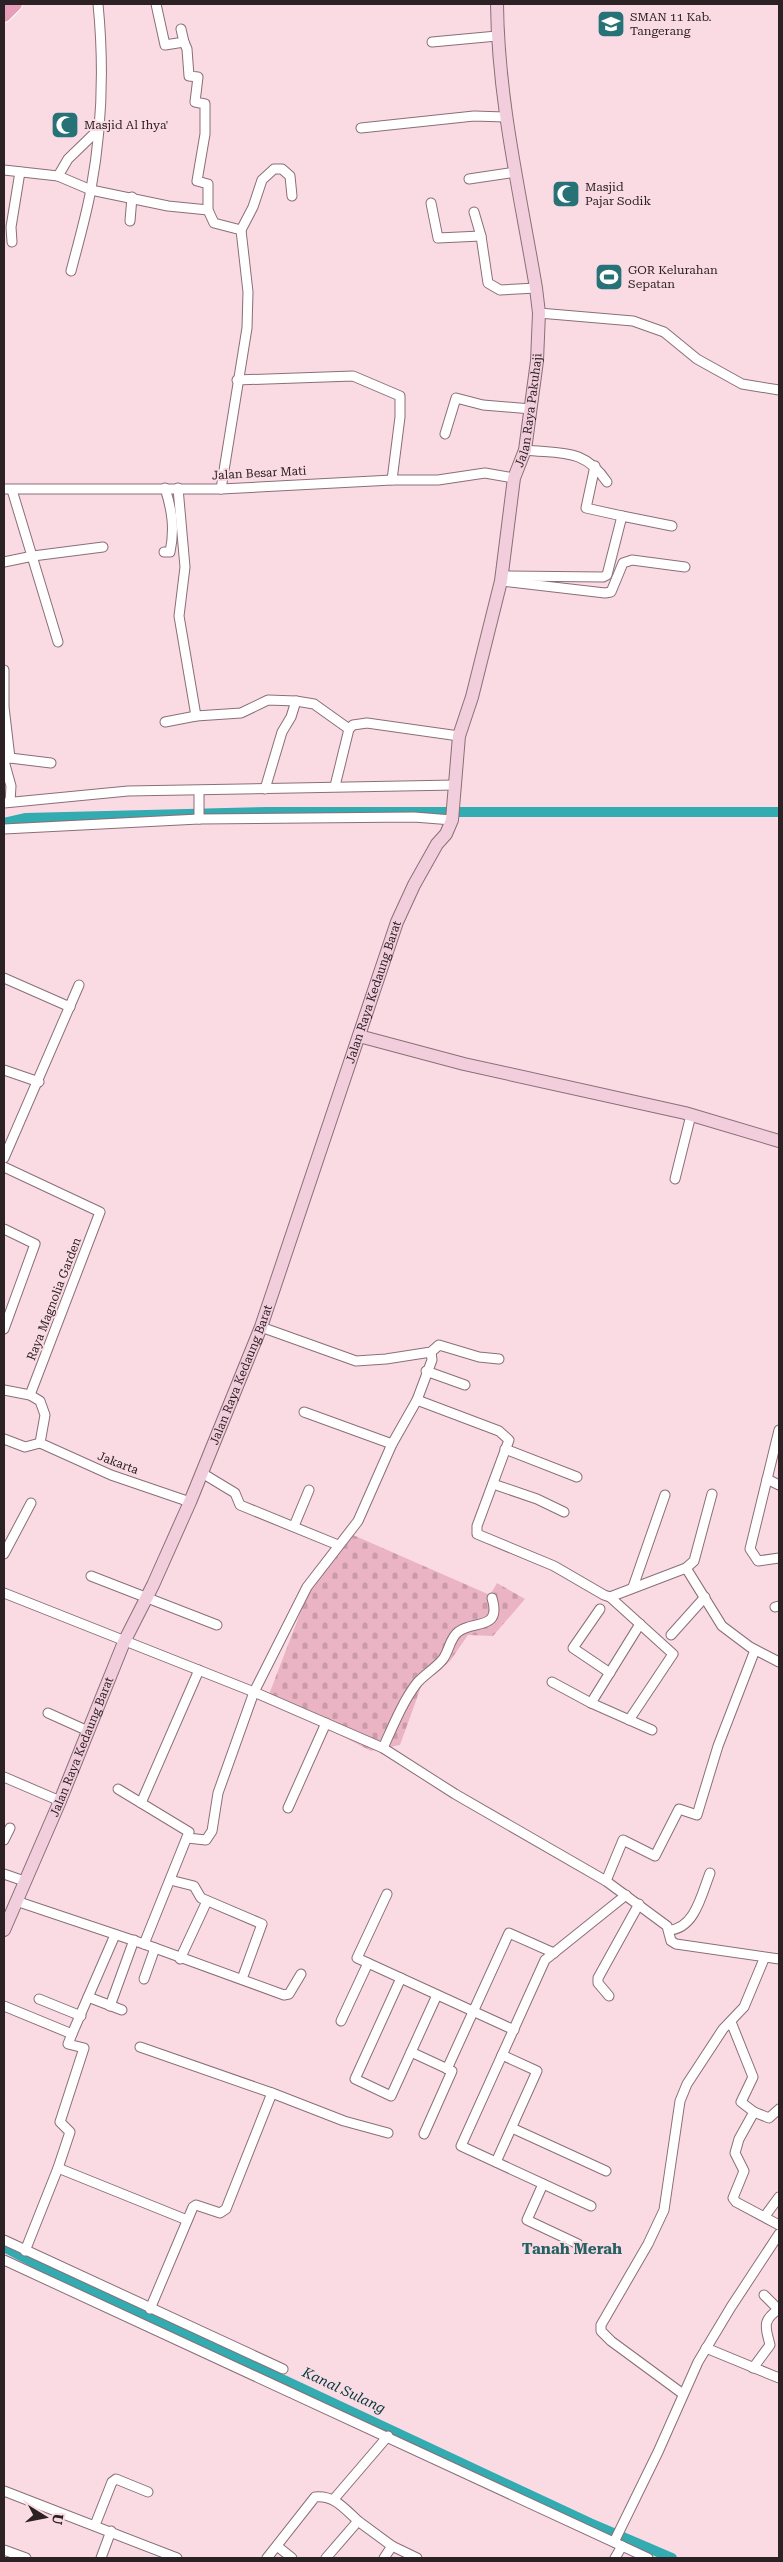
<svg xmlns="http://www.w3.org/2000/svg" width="783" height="2562" font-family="'Roboto Serif',serif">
  <defs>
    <pattern id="cemetery-stones" width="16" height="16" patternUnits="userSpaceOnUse" patternTransform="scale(1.25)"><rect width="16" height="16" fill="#ebb4c5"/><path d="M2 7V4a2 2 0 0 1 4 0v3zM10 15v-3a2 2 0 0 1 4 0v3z" fill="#ca9aa9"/></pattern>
  </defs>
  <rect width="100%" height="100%" fill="#fadbe4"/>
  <polygon fill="url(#cemetery-stones)" points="353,1535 490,1595 497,1583 525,1599 493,1636 468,1635 450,1661 422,1684 400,1745 371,1751 338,1734 335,1722 268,1697 311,1585"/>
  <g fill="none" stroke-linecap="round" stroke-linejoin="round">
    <g stroke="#32abb1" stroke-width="10">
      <polyline points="4,823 26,818 268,812 779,812"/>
      <polyline points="4,2247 46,2269 590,2523 672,2558"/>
    </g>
    <defs>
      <g id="street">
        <polyline points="156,4 165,45 184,42 181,29"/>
        <polyline points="184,42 187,49 189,76 198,77 195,102 205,104 205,134 197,181 208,184 208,210 214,223 241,230 248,292 247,328 221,489"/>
        <polyline points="432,42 497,36"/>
        <polyline points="361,128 474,116 505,117"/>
        <polyline points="4,170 58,176 91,190 168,206 208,210"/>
        <polyline points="58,176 68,159 99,129"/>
        <polyline points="469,179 516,172"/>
        <polyline points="431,203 438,238 481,236"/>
        <polyline points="474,212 481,236 488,283 500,290 536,288"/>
        <polyline points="130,221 132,197"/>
        <polyline points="241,230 253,207 262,180 274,169 282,169 290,176 292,196"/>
        <polyline points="12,242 11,227 20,172"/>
        <path d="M 71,271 C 78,244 86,217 91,189 C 102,129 104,65 98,4"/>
        <polyline points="539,313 633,321 664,332 697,359 742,384 779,390"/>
        <polyline points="237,380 353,376 400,396 400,417 392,480"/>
        <polyline points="445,434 456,398 483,405 531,409"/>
        <path d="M 525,450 C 562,454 584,448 607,482"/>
        <polyline points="595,466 586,508 622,516"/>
        <polyline points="178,488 185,567 179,616 196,716 241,713 268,700 296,701 314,704 349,729 335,786"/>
        <polyline points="4,489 221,489 392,480 438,480 485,473 514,478"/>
        <polyline points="12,490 58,642"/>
        <path d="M 164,552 L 170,552 C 175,529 172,510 165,488"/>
        <polyline points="4,562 33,556 103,547"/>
        <polyline points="502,576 603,577 607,575 622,516 672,526"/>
        <polyline points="501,581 605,593 611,592 623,563 632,560 685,567"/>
        <polyline points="165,722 196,716"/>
        <polyline points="349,729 353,725 367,723 459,736"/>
        <polyline points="10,758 51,763"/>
        <polyline points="4,760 10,758 4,707 4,670"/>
        <polyline points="4,761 11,786 10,802"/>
        <polyline points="265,789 282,732 291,717 296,701"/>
        <polyline points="199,791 199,819"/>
        <polyline points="4,803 128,791 455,785"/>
        <polyline points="4,829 199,819 414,817 452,820"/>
        <polyline points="4,978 70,1007"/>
        <polyline points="4,1070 39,1082"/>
        <polyline points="4,1158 79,985"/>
        <polyline points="4,1167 100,1212 30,1395"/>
        <polyline points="675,1179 691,1115"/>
        <polyline points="4,1229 35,1244 4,1329"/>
        <polyline points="261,1327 356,1361 386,1359 431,1352 439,1345 479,1357 499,1359"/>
        <polyline points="426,1371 465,1385"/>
        <polyline points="4,1390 30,1395 40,1401 45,1415 40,1443"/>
        <polyline points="417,1400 499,1431 509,1440 477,1526 477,1534 554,1566 604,1595 610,1597 686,1568 694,1561 712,1494"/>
        <polyline points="304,1412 392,1444"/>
        <polyline points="779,1430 750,1549 758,1561 779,1558"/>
        <polyline points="4,1439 25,1447 40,1443 111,1475 190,1502"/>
        <polyline points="505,1449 577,1477"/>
        <polyline points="202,1473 235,1493 240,1505 338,1545"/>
        <polyline points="767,1479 779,1485"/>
        <polyline points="493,1484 537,1499 564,1512"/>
        <polyline points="294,1526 309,1490"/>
        <polyline points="4,1554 31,1503"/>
        <polyline points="686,1568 722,1626 750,1647 779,1662"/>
        <polyline points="91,1576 217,1625"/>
        <polyline points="633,1587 665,1495"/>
        <polyline points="4,1593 254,1692 383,1748 455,1794 606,1881 667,1926 671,1941 676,1944 779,1959"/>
        <polyline points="610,1597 673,1654 629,1720"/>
        <polyline points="775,1607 779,1606"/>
        <polyline points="600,1609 573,1648 610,1673"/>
        <polyline points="671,1635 705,1597"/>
        <polyline points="552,1682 591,1703 652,1730"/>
        <polyline points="591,1703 640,1624"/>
        <polyline points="48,1713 88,1731"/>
        <path d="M 383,1748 C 393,1726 403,1701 417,1683 C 425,1674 436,1668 443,1659 C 449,1651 450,1638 458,1632 C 473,1620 502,1631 492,1598"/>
        <polyline points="4,1777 60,1801"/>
        <polyline points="118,1789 189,1832 144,1944"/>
        <polyline points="141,1803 199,1670"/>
        <polyline points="288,1808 326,1723"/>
        <polyline points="187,1838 206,1840 212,1831 218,1793 254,1692 307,1587 358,1521 392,1444 417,1400 432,1360 431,1352"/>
        <polyline points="4,1840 10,1828"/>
        <polyline points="4,1874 24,1881"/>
        <polyline points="170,1880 194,1886 201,1898 262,1924 242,1979"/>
        <polyline points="606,1881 623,1840 655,1856 679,1809 697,1815 718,1746 755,1650"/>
        <polyline points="387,1894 357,1958 514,2030"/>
        <polyline points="16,1901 144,1944 284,1995 289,1994 301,1974"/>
        <path d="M 669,1930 C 695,1929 702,1893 710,1873"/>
        <polyline points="180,1959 207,1901"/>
        <polyline points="401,1978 355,2079 391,2096 437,1995"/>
        <polyline points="144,1979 155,1948"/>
        <polyline points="609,1996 598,1983 598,1978 639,1904"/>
        <polyline points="88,1997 122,2010"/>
        <polyline points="39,1999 81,2016"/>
        <polyline points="4,2006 72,2034 115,1935"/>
        <polyline points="110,2006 134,1940"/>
        <polyline points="341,2021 368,1963"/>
        <polyline points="731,2022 753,2077 741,2102 754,2112"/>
        <polyline points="140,2047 272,2093 344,2121 388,2133"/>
        <polyline points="411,2052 452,2071 424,2134"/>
        <polyline points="447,2069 509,1933 554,1953"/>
        <polyline points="779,2109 769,2118 754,2112 739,2139 735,2153 744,2171 733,2198 736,2202 779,2225"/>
        <polyline points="512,2128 606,2171"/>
        <polyline points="496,2162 537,2071 502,2055"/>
        <polyline points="58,2168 187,2220"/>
        <polyline points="543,2184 527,2220 578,2244"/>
        <polyline points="591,2206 461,2146 545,1960 626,1895"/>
        <polyline points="765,2216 779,2197"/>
        <polyline points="4,2240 283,2369"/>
        <polyline points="25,2251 58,2168 70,2132 60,2122 84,2048 68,2044 72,2034"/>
        <polyline points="4,2260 648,2558"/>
        <polyline points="764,2295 778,2309"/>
        <polyline points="150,2309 193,2207 196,2205 220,2213 226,2209 272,2093"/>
        <polyline points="706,2348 779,2378"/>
        <path d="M 753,2368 L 770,2345 C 766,2328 761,2321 779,2309"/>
        <polyline points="683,2394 611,2341 601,2331 601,2325 648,2244 664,2210 680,2101 687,2084 723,2029 744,2007 764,1959"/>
        <polyline points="4,2491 177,2558"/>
        <polyline points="334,2499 388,2436"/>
        <polyline points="358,2521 392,2546"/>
        <polyline points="95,2525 112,2482 116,2479 148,2492"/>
        <polyline points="614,2542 658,2452 698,2362 731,2307 779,2234"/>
        <polyline points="277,2546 292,2558"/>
        <polyline points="4,2550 26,2558"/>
        <polyline points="101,2558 111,2531"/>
        <path d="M 267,2558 L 315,2497 C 334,2495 344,2508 358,2521 L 326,2558"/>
        <polyline points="384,2558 392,2546 417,2558"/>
        <polyline points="615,2558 622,2546"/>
      </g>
      <g id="secondary">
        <polyline points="359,1036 464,1064 685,1113 779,1141"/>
        <path id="s1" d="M 4,1930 L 60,1801 L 124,1642 L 153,1585 L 190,1502 L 261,1327 L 397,922 L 414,885 L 437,844 L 446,834 L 452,820 L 459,736 L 472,697 L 501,581 L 514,478 L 525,450 L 537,361 L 539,313 L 536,288 C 520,193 498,100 497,4"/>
      </g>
      <polyline id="primary" points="4,15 15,4"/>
    </defs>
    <use href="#street" stroke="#8a6f77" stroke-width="11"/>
    <use href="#secondary" stroke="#8a6f77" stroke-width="14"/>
    <use href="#primary" stroke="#fff" stroke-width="16"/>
    <use href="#street" stroke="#fff" stroke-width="9"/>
    <use href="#secondary" stroke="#f2cedc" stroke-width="12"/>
    <use href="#primary" stroke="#e69eb9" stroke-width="14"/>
  </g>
  <defs>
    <symbol id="school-square" viewBox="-11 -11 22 22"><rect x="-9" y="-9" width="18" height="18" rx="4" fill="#277276" stroke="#fadbe4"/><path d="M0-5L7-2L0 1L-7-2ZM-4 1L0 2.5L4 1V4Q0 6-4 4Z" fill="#fff"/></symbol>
    <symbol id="mosque-square" viewBox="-11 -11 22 22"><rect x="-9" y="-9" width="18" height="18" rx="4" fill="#277276" stroke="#fadbe4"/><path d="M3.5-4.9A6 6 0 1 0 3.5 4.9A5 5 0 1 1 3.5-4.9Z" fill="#fff"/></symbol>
    <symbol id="stadium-square" viewBox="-11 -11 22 22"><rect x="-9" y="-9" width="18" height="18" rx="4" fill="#277276" stroke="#fadbe4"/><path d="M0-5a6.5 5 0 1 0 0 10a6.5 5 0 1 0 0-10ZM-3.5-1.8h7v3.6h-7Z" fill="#fff"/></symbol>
  </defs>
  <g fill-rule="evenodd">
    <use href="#school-square" x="595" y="8" width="32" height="32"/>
    <use href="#mosque-square" x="49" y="109" width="32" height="32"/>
    <use href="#mosque-square" x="550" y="178" width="32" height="32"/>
    <use href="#stadium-square" x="593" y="261" width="32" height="32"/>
  </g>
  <g text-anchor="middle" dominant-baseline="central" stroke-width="4" stroke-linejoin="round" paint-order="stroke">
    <g font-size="12" fill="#2c2124" stroke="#fadbe4" text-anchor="start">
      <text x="630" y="17">SMAN 11 Kab.<tspan x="630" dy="14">Tangerang</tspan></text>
      <text x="84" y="125">Masjid Al Ihya'</text>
      <text x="585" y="187">Masjid<tspan x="585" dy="14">Pajar Sodik</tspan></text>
      <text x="628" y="270">GOR Kelurahan<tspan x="628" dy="14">Sepatan</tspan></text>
    </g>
    <g font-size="12" fill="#2c2124" stroke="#fadbe4">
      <text stroke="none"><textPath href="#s1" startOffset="1618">Jalan Raya Pakuhaji</textPath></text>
      <text transform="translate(259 473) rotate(-3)">Jalan Besar Mati</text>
      <text stroke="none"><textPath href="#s1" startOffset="1009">Jalan Raya Kedaung Barat</textPath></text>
      <text transform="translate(54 1299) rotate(-69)">Raya Magnolia Garden</text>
      <text stroke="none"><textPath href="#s1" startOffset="604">Jalan Raya Kedaung Barat</textPath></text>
      <text transform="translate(118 1463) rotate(21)">Jakarta</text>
      <text stroke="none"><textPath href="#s1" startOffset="199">Jalan Raya Kedaung Barat</textPath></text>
    </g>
    <g font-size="14" font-style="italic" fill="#00393c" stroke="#fadbe4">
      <text transform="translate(344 2390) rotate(25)">Kanal Sulang</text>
    </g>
    <g font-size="15" font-weight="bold" fill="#266063" stroke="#fadbe4">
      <text x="572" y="2249">Tanah Merah</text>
    </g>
  </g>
  <rect width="783" height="2562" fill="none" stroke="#2c2124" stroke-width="10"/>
  <g transform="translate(45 2517) rotate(100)" stroke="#fadbe4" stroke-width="4" paint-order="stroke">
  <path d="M0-4L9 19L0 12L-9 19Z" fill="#2c2124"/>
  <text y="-8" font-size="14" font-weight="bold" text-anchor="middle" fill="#2c2124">U</text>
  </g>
</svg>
